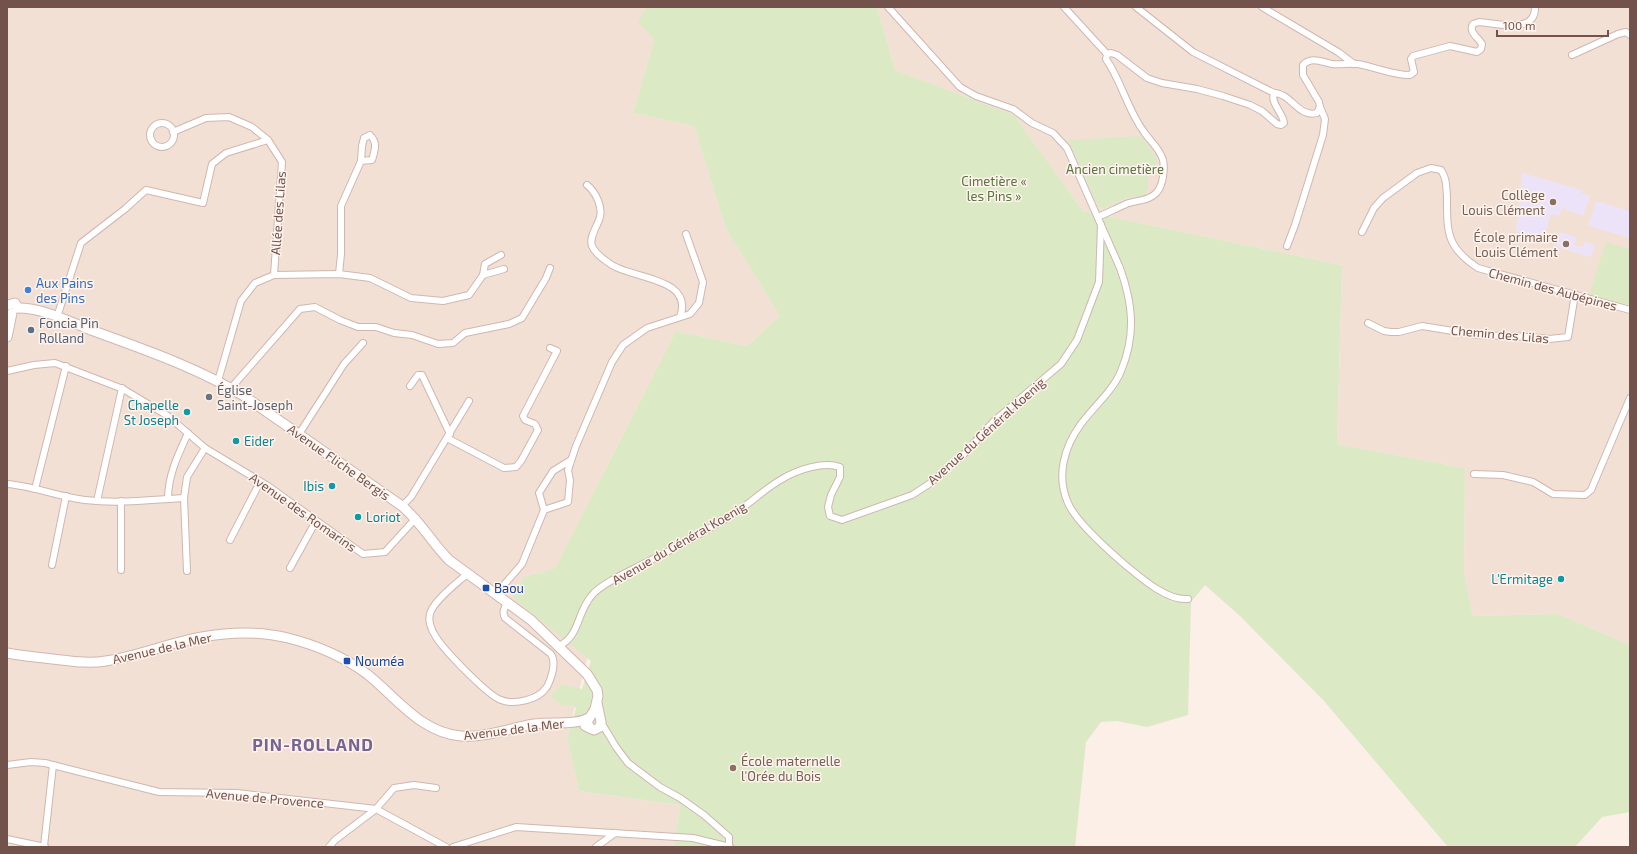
<svg xmlns="http://www.w3.org/2000/svg" width="1637" height="854" font-family="'Exo 2',sans-serif">
  <rect width="100%" height="100%" fill="#fcefe7"/>
  <g fill="#f3e0d5">
    <polygon points="7,7 646,7 639,22 654,40 633,113 694,126 726,229 780,316 747,346 676,331 555,568 524,577 589,652 567,737 579,791 680,805 674,847 7,847"/>
    <polygon points="877,7 1630,7 1630,645 1558,614 1473,616 1464,573 1465,468 1337,444 1342,265 1083,211 1014,115 895,70"/>
  </g>
  <g fill="#ece3f8">
    <polygon points="1522,173 1582,190 1581,193 1590,196 1583,216 1562,208 1559,216 1551,214 1543,239 1516,231"/>
    <polygon points="1596,201 1630,211 1630,238 1588,226"/>
    <polygon points="1560,232 1576,237 1574,245 1583,247 1584,242 1595,245 1591,257 1556,247"/>
  </g>
  <g fill="#dbe9c5">
    <polygon points="646,7 877,7 895,70 1014,115 1083,211 1342,265 1337,444 1465,468 1464,573 1473,616 1558,614 1630,645 1630,812 1602,817 1575,847 1448,847 1324,701 1240,616 1205,585 1191,602 1188,715 1147,727 1117,721 1101,722 1086,742 1075,847 674,847 680,805 579,791 567,737 576,708 573,705 562,705 550,696 562,684 582,689 591,661 513,598 524,577 555,568 676,331 747,346 780,316 726,229 694,126 633,113 654,40 638,22"/>
    <polygon points="1141,136 1157,158 1157,166 1148,166 1148,190 1144,196 1128,197 1104,208 1098,206 1068,140"/>
    <polygon points="1606,242 1630,249 1630,306 1589,295"/>
  </g>
  <g fill="none" stroke-linecap="round" stroke-linejoin="round">
    <defs>
      <g id="street">
        <path d="M 888,7 L 960,87 L 976,96 L 1013,109 L 1032,123 L 1053,133 L 1067,148 L 1120,268 C 1133,304 1136,335 1121,371 C 1113,391 1094,406 1081,424 C 1064,447 1056,476 1068,503 C 1076,522 1108,550 1123,563 C 1139,576 1166,601 1188,599"/>
        <polyline points="1064,7 1107,54"/>
        <polyline points="1136,7 1193,52 1274,93"/>
        <polyline points="1262,7 1338,52 1354,64"/>
        <polyline points="1572,55 1618,34 1626,32 1630,35"/>
        <circle cx="162" cy="135" r="12"/>
        <polyline points="173,132 206,118 229,117 252,127 268,140 282,162 274,275"/>
        <path d="M 587,185 C 596,192 604,209 599,220 C 596,228 589,238 592,246 C 595,253 603,259 609,263 C 628,279 695,276 680,317"/>
        <path d="M 1098,217 C 1107,213 1117,208 1126,204 C 1136,200 1150,201 1157,192 C 1163,185 1165,169 1163,160 C 1160,149 1150,141 1144,132 C 1127,109 1122,82 1106,59 L 1107,54 L 1111,53 L 1117,55 L 1147,78 L 1162,83 L 1197,89 L 1223,96 L 1250,105 L 1262,111 L 1277,124 L 1281,125 L 1284,123 C 1283,113 1270,103 1274,93 C 1291,93 1298,118 1317,113 L 1320,107 L 1319,102 L 1303,75 L 1303,65 C 1311,56 1322,62 1332,64 C 1341,65 1349,63 1358,64 C 1375,67 1392,75 1410,75 L 1414,72 L 1411,59 L 1413,56 L 1450,46 L 1477,52 L 1481,49 L 1482,44 C 1478,37 1468,32 1473,24 L 1479,22 C 1495,23 1536,35 1535,7"/>
        <path d="M 1362,232 L 1374,208 L 1383,198 L 1417,173 L 1431,168 L 1441,170 C 1447,179 1446,186 1447,196 C 1447,232 1446,247 1478,268 L 1630,310"/>
        <polyline points="1287,246 1295,225 1323,135 1325,119 1320,107"/>
        <path d="M 339,274 L 341,254 L 341,206 L 361,161 L 362,146 L 364,138 L 370,135 C 378,143 375,150 372,160 L 361,161"/>
        <polyline points="483,275 485,264 501,255"/>
        <polyline points="57,317 81,243 125,209 146,190 203,203 212,164 226,153 268,140"/>
        <polyline points="1368,323 1384,331 1391,332 1399,332 1422,326 1478,335 1530,337 1549,339 1568,337 1575,294"/>
        <polyline points="7,371 34,365 55,363 123,389 168,416 205,448 268,486 363,554 385,552 416,518"/>
        <polyline points="218,381 241,301 255,283 274,275 339,274 370,278 411,298 443,301 469,295 483,275 504,269"/>
        <polyline points="410,386 418,375 422,375 450,434"/>
        <polyline points="231,388 300,309 315,307 340,320 358,327 376,327 394,333 412,335 438,344 453,343 465,333 509,324 522,318 546,278 550,268"/>
        <polyline points="299,434 344,364 363,343"/>
        <polyline points="447,438 504,468 516,467 521,461 538,430 535,424 525,420 523,416 557,351 550,348"/>
        <polyline points="1474,474 1503,475 1533,482 1553,494 1585,495 1591,490 1630,398"/>
        <path d="M 7,484 C 34,486 59,497 85,500 C 118,504 151,500 184,498"/>
        <polyline points="35,489 66,366"/>
        <path d="M 168,499 C 168,475 178,455 188,433"/>
        <polyline points="97,501 122,388"/>
        <polyline points="121,501 121,570"/>
        <polyline points="402,506 411,497 469,401"/>
        <polyline points="544,510 568,502 570,480 568,470 576,446 612,362 623,345 647,328 690,314 699,303 703,282 686,234"/>
        <polyline points="230,540 260,482"/>
        <polyline points="52,565 66,496"/>
        <polyline points="290,568 316,521"/>
        <polyline points="187,571 184,498 187,477 205,448"/>
        <path d="M 467,574 C 456,584 437,598 431,611 C 427,619 431,630 436,637 C 444,650 487,695 501,700 C 514,705 538,700 546,688 C 548,686 549,682 550,680 C 553,672 556,662 551,654 L 505,618 C 502,612 504,609 507,603"/>
        <polyline points="495,595 522,564 544,510 539,493 553,471 571,460"/>
        <path d="M 559,646 C 581,635 576,612 593,594 C 604,582 630,571 645,563 C 674,549 702,533 730,516 C 749,505 764,489 782,479 C 797,470 823,461 840,467 L 840,477 L 831,495 L 828,507 L 830,516 L 842,520 L 912,495 L 929,484 L 964,454 L 994,421 L 1061,364 L 1077,340 L 1099,282 L 1101,225"/>
        <polyline points="601,722 616,747 628,763 660,787 680,798 704,815 729,837 729,847"/>
        <polyline points="7,765 31,762 45,763 159,792 237,793 376,809 446,847"/>
        <polyline points="7,839 45,847"/>
        <polyline points="44,846 53,765"/>
        <polyline points="329,847 335,840 376,809 394,788 414,785 436,788"/>
        <polyline points="453,847 516,827 693,838 730,847"/>
        <polyline points="596,847 615,833"/>
      </g>
      <g id="secondary">
        <polyline points="8,305 15,303 18,308"/>
        <path d="M 18,308 C 43,308 68,321 91,330 C 143,349 196,367 244,396 L 402,506 C 421,522 432,543 449,560 L 531,620 L 587,674 L 597,690 L 598,696 L 595,709 L 587,722 L 590,728"/>
        <polyline points="7,337 12,313"/>
        <path d="M 7,653 C 22,656 38,657 53,659 C 71,661 88,664 106,661 C 138,656 169,643 202,637 C 230,632 260,631 288,638 C 316,645 344,657 367,674 C 396,697 421,733 461,736 C 485,738 510,728 534,724 C 552,721 573,726 589,718"/>
        <polyline points="585,726 594,730 600,727 601,722 597,703"/>
      </g>
    </defs>
    <use href="#street" stroke="#cfb7b0" stroke-width="8"/>
    <use href="#secondary" stroke="#d2b6ae" stroke-width="11"/>
    <use href="#street" stroke="#fff" stroke-width="6"/>
    <use href="#secondary" stroke="#fff" stroke-width="9"/>
  </g>
  <g fill="#8d6e63" stroke="#fef4ed" stroke-width="1.5">
    <circle cx="1553" cy="202" r="4"/>
    <circle cx="1566" cy="244" r="4"/>
    <circle cx="733" cy="768" r="4"/>
  </g>
  <circle fill="#3f7fe0" stroke="#fef4ed" stroke-width="1.5" cx="28" cy="290" r="4"/>
  <circle fill="#5c6f8a" stroke="#fef4ed" stroke-width="1.5" cx="31" cy="330" r="4"/>
  <circle fill="#6b7280" stroke="#fef4ed" stroke-width="1.5" cx="209" cy="397" r="4"/>
  <g fill="#0f9aa8" stroke="#fef4ed" stroke-width="1.5">
    <circle cx="187" cy="412" r="4"/>
    <circle cx="236" cy="441" r="4"/>
    <circle cx="332" cy="486" r="4"/>
    <circle cx="358" cy="517" r="4"/>
    <circle cx="1561" cy="579" r="4"/>
  </g>
  <g fill="#1a4fb4" stroke="#fef4ed" stroke-width="1.5">
    <rect x="482" y="584" width="8" height="8" rx="2"/>
    <rect x="343" y="657" width="8" height="8" rx="2"/>
  </g>
  <g text-anchor="middle" dominant-baseline="central" stroke-width="3" stroke-linejoin="round" paint-order="stroke">
    <g font-size="13" fill="#5b7441" stroke="#fef4ed">
      <text x="1115" y="169">Ancien cimetière</text>
      <text x="994" y="181">Cimetière «<tspan x="994" dy="15">les Pins »</tspan></text>
    </g>
    <g font-size="13" fill="#785e54" stroke="#fef4ed" text-anchor="end">
      <text x="1545" y="195">Collège<tspan x="1545" dy="15">Louis Clément</tspan></text>
      <text x="1558" y="237">École primaire<tspan x="1558" dy="15">Louis Clément</tspan></text>
      <text x="741" y="761" text-anchor="start">École maternelle<tspan x="741" dy="15">l'Orée du Bois</tspan></text>
    </g>
    <g font-size="13" fill="#74524c" stroke="#fef4ed">
      <text transform="translate(278 213) rotate(-86)">Allée des Lilas</text>
      <text transform="translate(1553 289) rotate(15)">Chemin des Aubépines</text>
      <text transform="translate(1500 334) rotate(5)">Chemin des Lilas</text>
      <text transform="translate(986 431) rotate(-42)">Avenue du Général Koenig</text>
      <text transform="translate(339 462) rotate(35)">Avenue Fliche Bergis</text>
      <text transform="translate(303 512) rotate(35)">Avenue des Romarins</text>
      <text transform="translate(679 543) rotate(-30)">Avenue du Général Koenig</text>
      <text transform="translate(162 648) rotate(-13)">Avenue de la Mer</text>
      <text transform="translate(514 729) rotate(-7)">Avenue de la Mer</text>
      <text transform="translate(265 798) rotate(5)">Avenue de Provence</text>
    </g>
    <g font-size="13" fill="#366cbe" stroke="#fef4ed" text-anchor="start">
      <text x="36" y="283">Aux Pains<tspan x="36" dy="15">des Pins</tspan></text>
    </g>
    <g font-size="13" fill="#4e5e75" stroke="#fef4ed" text-anchor="start">
      <text x="39" y="323">Foncia Pin<tspan x="39" dy="15">Rolland</tspan></text>
    </g>
    <g font-size="13" fill="#5b616d" stroke="#fef4ed" text-anchor="start">
      <text x="217" y="390">Église<tspan x="217" dy="15">Saint-Joseph</tspan></text>
    </g>
    <g font-size="13" fill="#0d838f" stroke="#fef4ed" text-anchor="end">
      <text x="179" y="405">Chapelle<tspan x="179" dy="15">St Joseph</tspan></text>
      <text x="244" y="441" text-anchor="start">Eider</text>
      <text x="324" y="486">Ibis</text>
      <text x="366" y="517" text-anchor="start">Loriot</text>
      <text x="1553" y="579">L'Ermitage</text>
    </g>
    <g font-size="13" fill="#164399" stroke="#fef4ed" text-anchor="start">
      <text x="494" y="588">Baou</text>
      <text x="355" y="661">Nouméa</text>
    </g>
    <g font-size="17" font-weight="bold" letter-spacing="1" fill="#796491" stroke="#fef4ed">
      <text x="313" y="744">PIN-ROLLAND</text>
    </g>
  </g>
  <rect width="1637" height="854" fill="none" stroke="#74524c" stroke-width="16"/>
  <path d="M1497 30v6h111v-6" fill="none" stroke="#74524c" stroke-width="2"/>
  <text x="1503" y="30" font-size="12" fill="#74524c" stroke="#fef4ed" stroke-width="3" paint-order="stroke">100 m</text>
</svg>
